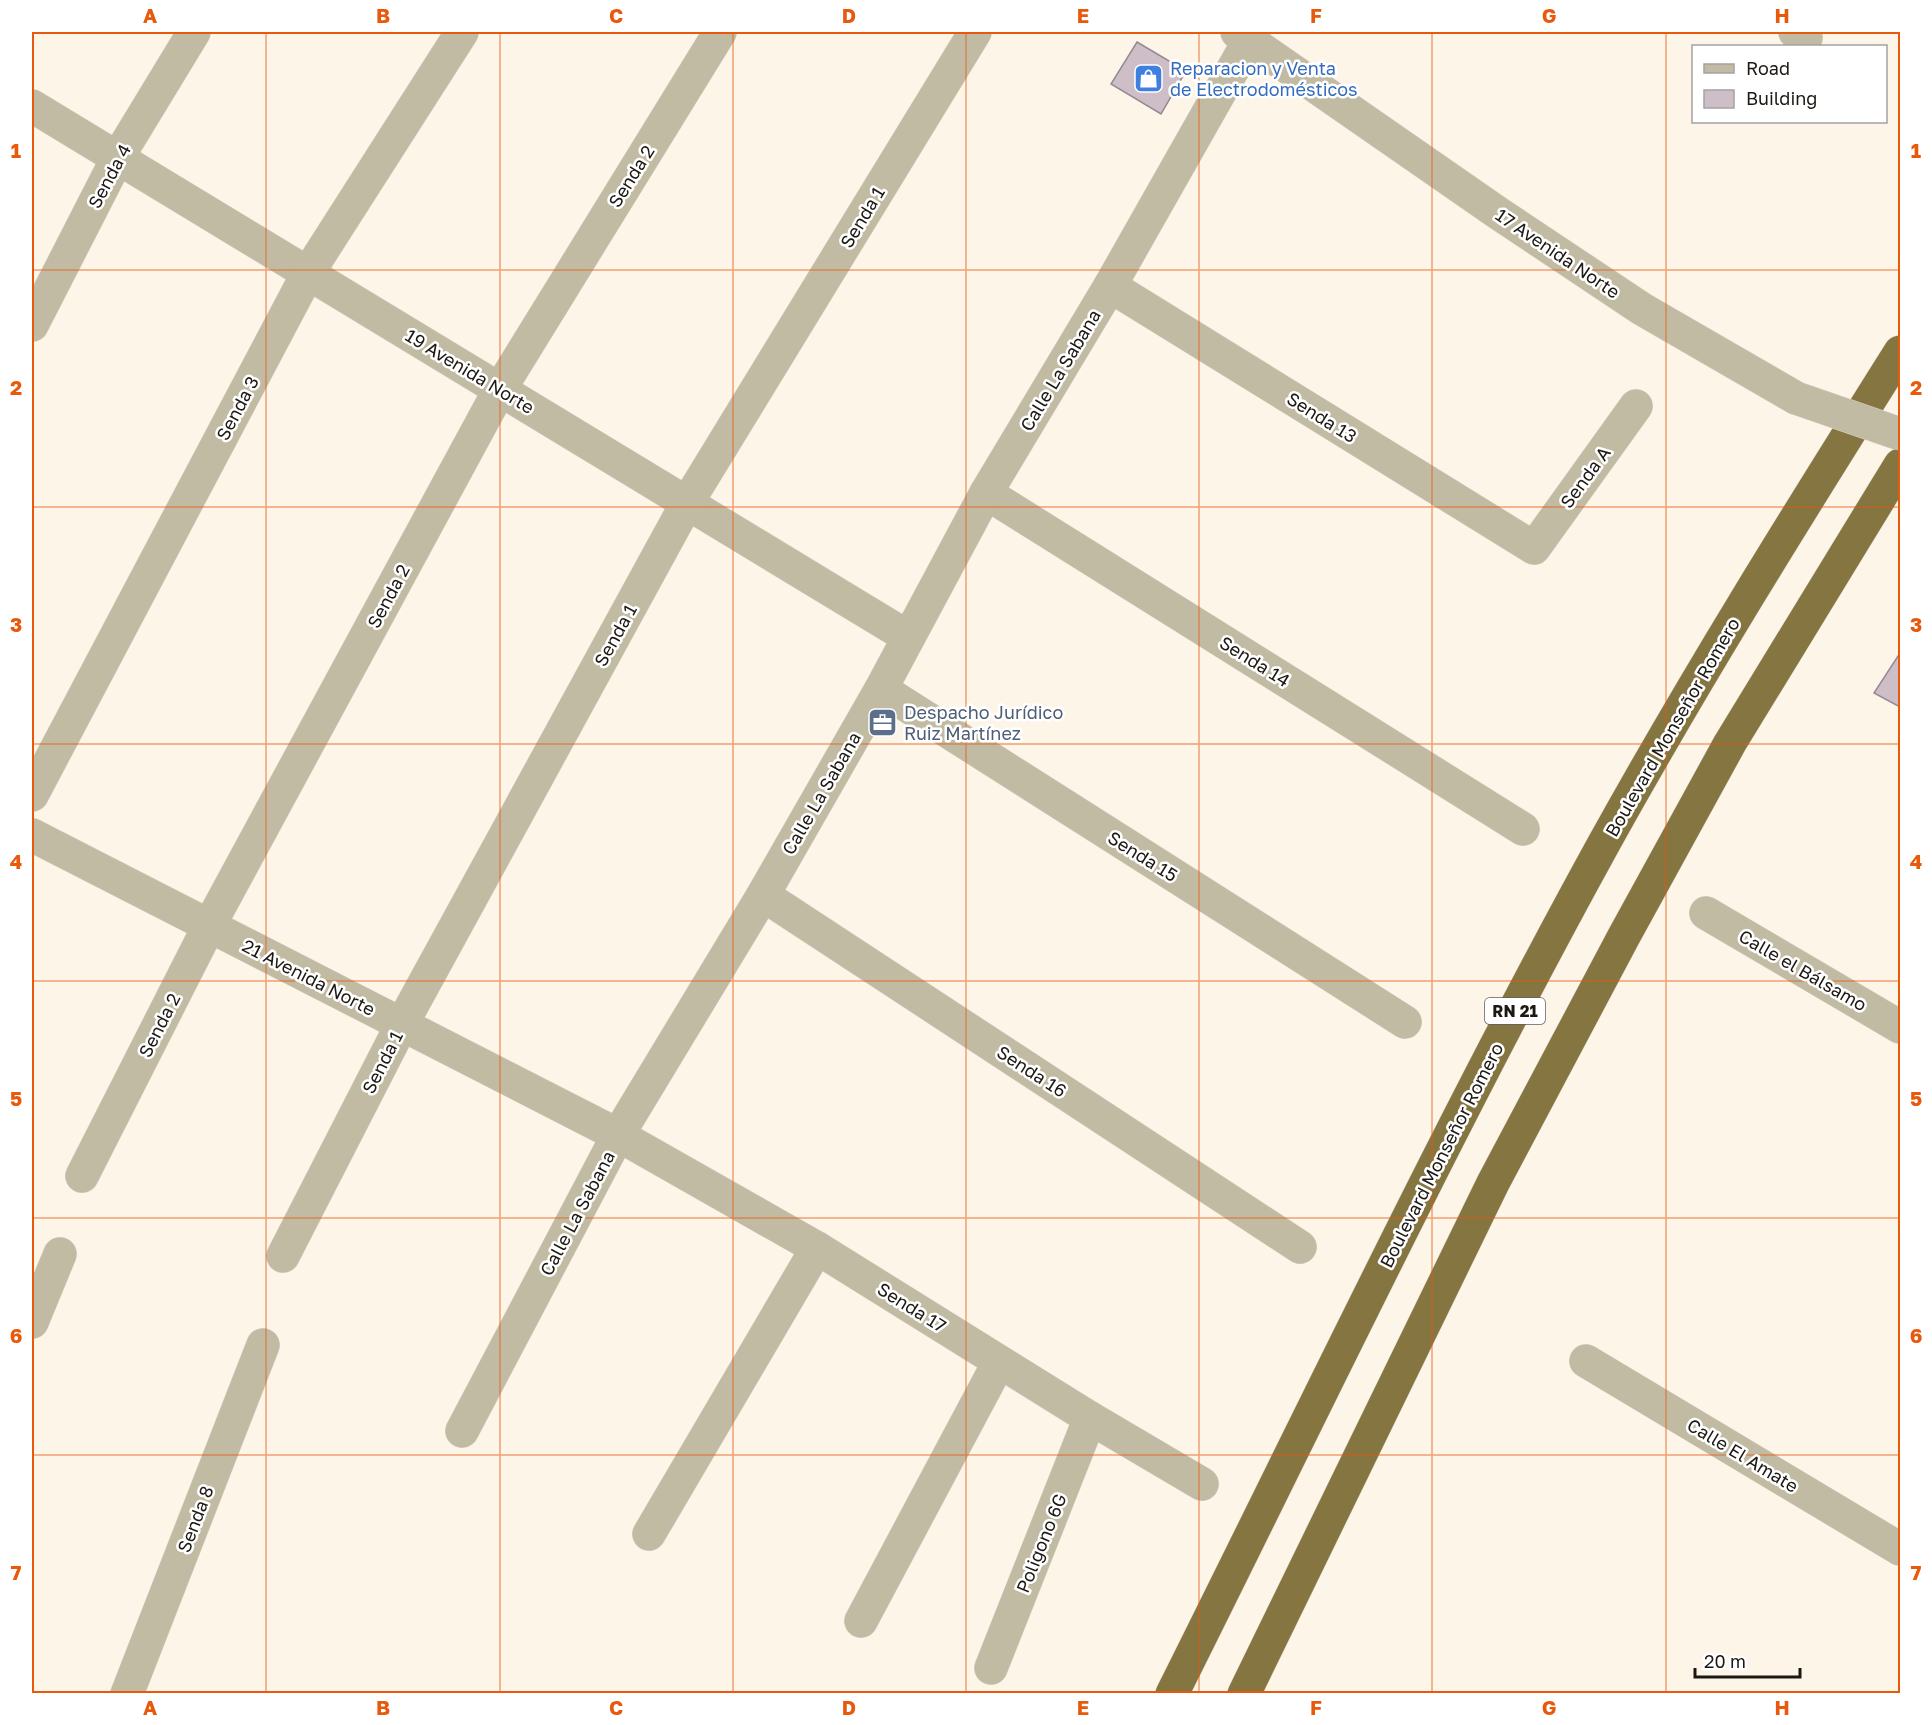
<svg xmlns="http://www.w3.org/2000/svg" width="1932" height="1725" font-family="'Golos Text',sans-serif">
  <rect width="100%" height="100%" fill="#fef5e9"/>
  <g fill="#cdbec8" stroke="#978993" stroke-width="1.5">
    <polygon points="1137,42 1186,71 1161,114 1111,84"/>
    <polygon points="1900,653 1900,707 1874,693"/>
  </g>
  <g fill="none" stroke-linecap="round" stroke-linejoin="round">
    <defs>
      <g id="minor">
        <polyline points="1237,32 1498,213 1642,309 1796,398"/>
        <polyline points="1795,32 1806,38"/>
        <polyline points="32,106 908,637"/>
        <polyline points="1110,286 1534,548 1636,406"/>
        <polyline points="32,325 118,157 194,32"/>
        <polyline points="986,493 1523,829"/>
        <polyline points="881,689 1405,1022"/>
        <polyline points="32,795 308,273 462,32"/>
        <polyline points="32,835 618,1135 817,1248 1090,1418 1202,1484"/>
        <polyline points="763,895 1300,1247"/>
        <polyline points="1706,913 1900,1027"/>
        <polyline points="82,1176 209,926 500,389 720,32"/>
        <polyline points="283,1256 402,1024 687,503 975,32"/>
        <polyline points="32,1322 60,1254"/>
        <polyline points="1586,1361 1900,1549"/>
        <polyline points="462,1431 618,1135 763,895 881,689 986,493 1110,286 1254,32"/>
        <polyline points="649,1534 817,1248"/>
        <polyline points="861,1621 999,1362"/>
        <polyline points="991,1668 1090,1418"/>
        <polyline points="127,1694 263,1345"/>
      </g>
      <g id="highway">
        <path d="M 1172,1694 C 1314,1410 1450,1123 1603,845 C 1696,677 1798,514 1900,352"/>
        <polyline points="1244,1694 1493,1183 1624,936 1730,743 1900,465"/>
      </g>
    </defs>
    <use href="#minor" stroke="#dad2c7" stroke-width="34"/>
    <use href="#highway" stroke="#dad2c7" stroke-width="34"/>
    <use href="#minor" stroke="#c2bba3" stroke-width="33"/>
    <use href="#highway" stroke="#857641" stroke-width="33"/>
    <defs>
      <polyline id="minor-bridge" points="1796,398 1900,434"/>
    </defs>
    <use href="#minor-bridge" stroke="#dad2c7" stroke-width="34" stroke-linecap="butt"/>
    <use href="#minor-bridge" stroke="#c2bba3" stroke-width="33"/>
  </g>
  <path fill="none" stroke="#e8590c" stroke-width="1.5" stroke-opacity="0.55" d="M 266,32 L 266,1694M 500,32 L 500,1694M 733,32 L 733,1694M 966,32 L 966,1694M 1199,32 L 1199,1694M 1432,32 L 1432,1694M 1666,32 L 1666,1694M 32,270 L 1900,270M 32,507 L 1900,507M 32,744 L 1900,744M 32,981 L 1900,981M 32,1218 L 1900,1218M 32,1455 L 1900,1455"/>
  <defs>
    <symbol id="shop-square" viewBox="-11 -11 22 22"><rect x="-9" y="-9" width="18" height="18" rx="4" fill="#3f7fe0" stroke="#fff"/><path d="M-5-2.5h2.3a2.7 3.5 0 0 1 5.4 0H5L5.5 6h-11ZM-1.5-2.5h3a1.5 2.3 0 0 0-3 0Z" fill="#fff"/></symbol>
    <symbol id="office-square" viewBox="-11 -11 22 22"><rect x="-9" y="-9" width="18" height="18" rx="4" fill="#5c6f8a" stroke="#fff"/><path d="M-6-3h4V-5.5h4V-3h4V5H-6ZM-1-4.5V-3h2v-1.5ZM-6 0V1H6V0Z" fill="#fff"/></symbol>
  </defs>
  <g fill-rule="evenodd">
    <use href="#shop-square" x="1132" y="62" width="33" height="33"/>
    <use href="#office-square" x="866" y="706" width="33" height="33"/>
  </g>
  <g text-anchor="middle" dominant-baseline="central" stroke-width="5" stroke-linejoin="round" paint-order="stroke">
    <rect fill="#fff" stroke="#605d5a" stroke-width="1.5" x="1485" y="998" width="60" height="26" rx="4.5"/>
    <g font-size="16" font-weight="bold" fill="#1c1813">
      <text x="1515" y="1011">RN 21</text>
    </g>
    <g font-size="18" fill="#366cbe" stroke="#fff" text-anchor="start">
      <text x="1170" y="68">Reparacion y Venta<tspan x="1170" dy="21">de Electrodomésticos</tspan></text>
    </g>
    <g font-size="18" fill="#1c1813" stroke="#fff">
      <text transform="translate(109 176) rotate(-62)">Senda 4</text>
      <text transform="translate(631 176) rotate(-58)">Senda 2</text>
      <text transform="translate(862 217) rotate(-59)">Senda 1</text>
      <text transform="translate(1558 253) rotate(34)">17 Avenida Norte</text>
      <text transform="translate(1060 370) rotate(-59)">Calle La Sabana</text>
      <text transform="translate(470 371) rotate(31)">19 Avenida Norte</text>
      <text transform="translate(237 408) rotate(-62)">Senda 3</text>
      <text transform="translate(1322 417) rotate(32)">Senda 13</text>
      <text transform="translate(1585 477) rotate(-54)">Senda A</text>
      <text transform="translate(388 596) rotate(-62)">Senda 2</text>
      <text transform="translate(615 635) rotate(-61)">Senda 1</text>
      <text transform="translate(1255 661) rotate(32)">Senda 14</text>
      <text transform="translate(1672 727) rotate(-60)">Boulevard Monseñor Romero</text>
      <text transform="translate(821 793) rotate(-60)">Calle La Sabana</text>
      <text transform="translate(1143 856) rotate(32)">Senda 15</text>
      <text transform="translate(1803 970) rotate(30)">Calle el Bálsamo</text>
      <text transform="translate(309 977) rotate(27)">21 Avenida Norte</text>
      <text transform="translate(159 1025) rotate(-63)">Senda 2</text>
      <text transform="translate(382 1062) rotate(-63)">Senda 1</text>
      <text transform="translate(1032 1071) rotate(33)">Senda 16</text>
      <text transform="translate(1441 1155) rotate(-63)">Boulevard Monseñor Romero</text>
      <text transform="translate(577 1213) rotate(-62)">Calle La Sabana</text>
      <text transform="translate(912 1307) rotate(32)">Senda 17</text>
      <text transform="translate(1743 1455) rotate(31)">Calle El Amate</text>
      <text transform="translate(195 1519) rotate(-69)">Senda 8</text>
      <text transform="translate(1041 1543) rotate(-68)">Poligono 6G</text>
    </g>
    <g font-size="18" fill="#4e5e75" stroke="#fff" text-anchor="start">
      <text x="904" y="712">Despacho Jurídico<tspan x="904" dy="21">Ruiz Martínez</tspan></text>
    </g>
  </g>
  <rect width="1932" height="1725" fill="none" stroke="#ffffff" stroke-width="66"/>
  <rect x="1692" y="45" width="195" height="78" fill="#ffffff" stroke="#a4a3a1" stroke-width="1.5"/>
  <rect x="1704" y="64" width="30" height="9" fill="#c2bba3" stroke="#a4a3a1" stroke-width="1.5"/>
  <text x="1746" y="75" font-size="18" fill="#1c1813">Road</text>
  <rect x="1704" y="90" width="30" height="18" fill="#cdbec8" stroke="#a4a3a1" stroke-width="1.5"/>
  <text x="1746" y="105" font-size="18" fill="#1c1813">Building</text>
  <path d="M1695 1668v9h105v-9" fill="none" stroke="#1c1813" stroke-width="3"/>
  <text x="1704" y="1668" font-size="18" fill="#1c1813" stroke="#ffffff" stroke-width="4.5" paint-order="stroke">20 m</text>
  <rect x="33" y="33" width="1866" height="1659" fill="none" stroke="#e8590c" stroke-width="2"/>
  <g font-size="20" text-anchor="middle" font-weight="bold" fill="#e8590c">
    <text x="150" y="23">A</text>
    <text x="383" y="23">B</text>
    <text x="616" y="23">C</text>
    <text x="849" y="23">D</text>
    <text x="1083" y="23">E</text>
    <text x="1316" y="23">F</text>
    <text x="1549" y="23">G</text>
    <text x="1782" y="23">H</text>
    <text x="16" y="158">1</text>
    <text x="1916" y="158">1</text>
    <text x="16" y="395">2</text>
    <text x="1916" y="395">2</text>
    <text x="16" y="632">3</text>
    <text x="1916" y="632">3</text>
    <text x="16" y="869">4</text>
    <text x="1916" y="869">4</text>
    <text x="16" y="1106">5</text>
    <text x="1916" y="1106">5</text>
    <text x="16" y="1343">6</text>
    <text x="1916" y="1343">6</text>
    <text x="16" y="1580">7</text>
    <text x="1916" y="1580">7</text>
    <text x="150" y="1715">A</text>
    <text x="383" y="1715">B</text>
    <text x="616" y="1715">C</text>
    <text x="849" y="1715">D</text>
    <text x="1083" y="1715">E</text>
    <text x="1316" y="1715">F</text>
    <text x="1549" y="1715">G</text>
    <text x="1782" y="1715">H</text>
  </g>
</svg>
